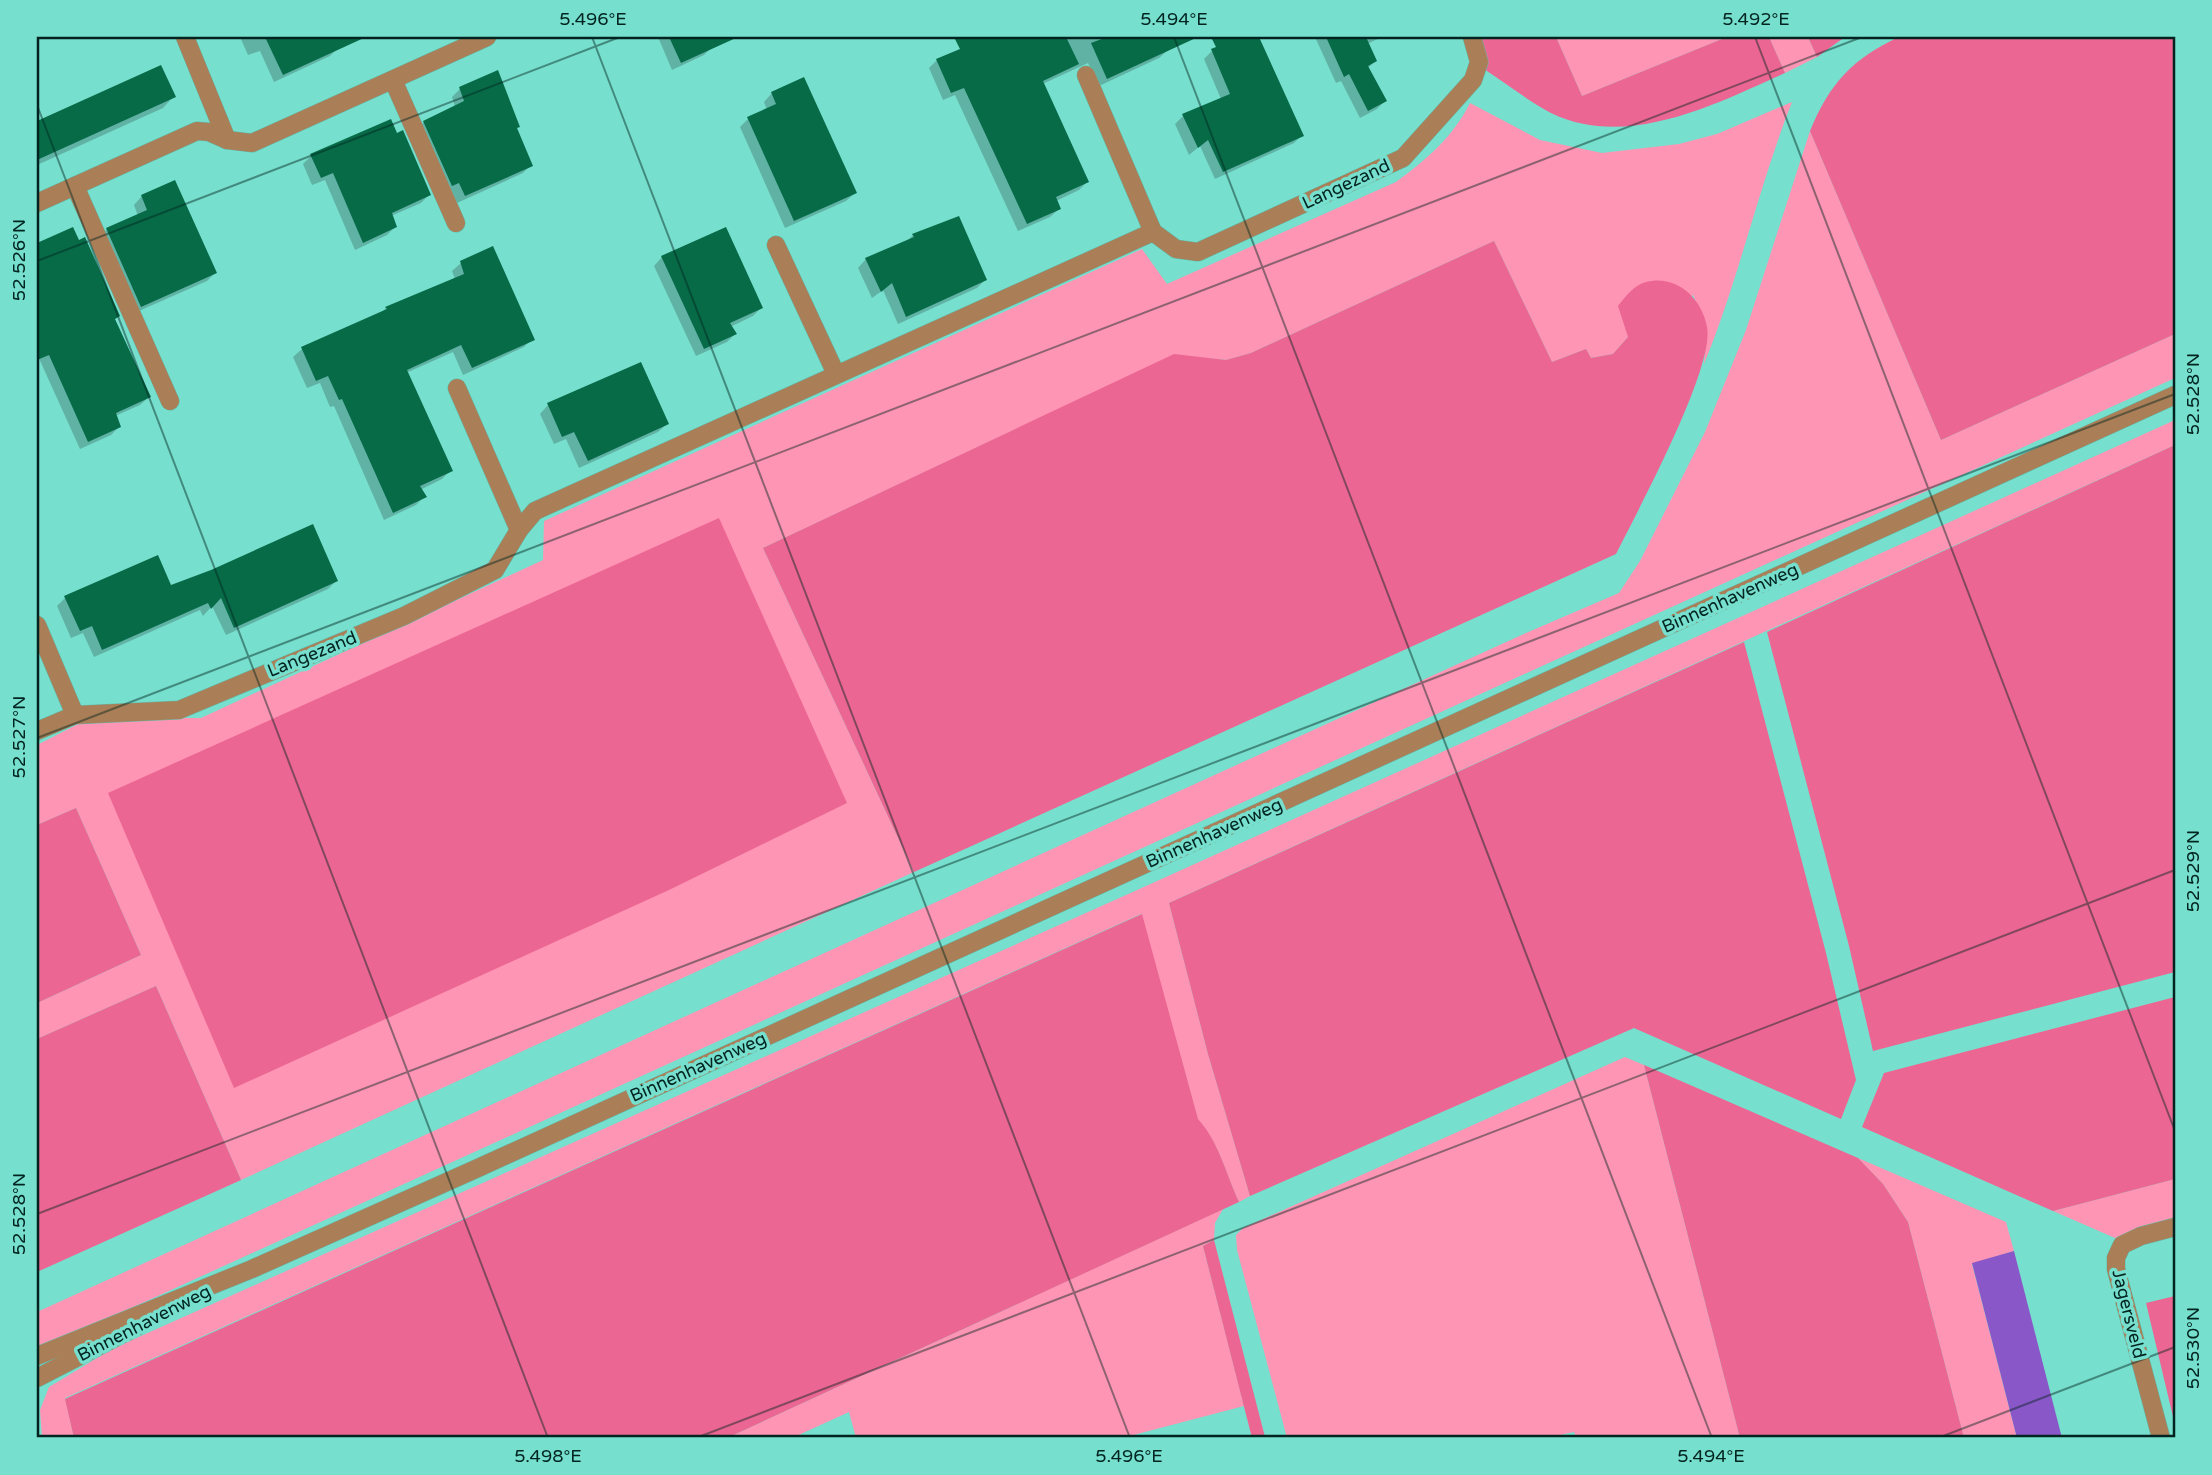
<svg xmlns="http://www.w3.org/2000/svg" width="2212" height="1475" font-family="'Varela Round',sans-serif">
  <rect width="100%" height="100%" fill="#77dfcd"/>
  <g fill="#ff95b4">
    <polygon points="1556,37 1727,37 1582,96"/>
    <polygon points="1769,37 1808,37 1817,57 1785,73"/>
    <path d="M 1792,102 C 1758,188 1739,279 1704,364 L 1707,328 L 1693,295 L 1628,337 L 1613,354 L 1591,358 L 1586,349 L 1552,362 L 1494,241 L 1251,353 L 1226,360 L 1174,355 L 763,548 L 914,872 L 241,1180 L 156,986 L 37,1039 L 37,1003 L 141,955 L 76,808 L 37,825 L 37,745 L 90,718 L 201,718 L 543,560 L 544,521 L 1142,249 L 1167,284 L 1396,182 C 1426,160 1453,137 1470,103 L 1540,140 L 1602,153 L 1679,144 L 1717,134 Z"/>
    <polygon points="1810,131 1941,440 2175,334 2175,378 37,1351 37,1312 1526,633 1619,593 1640,561 1705,432 1746,330"/>
    <path d="M 2175,420 L 2175,445 L 1169,903 L 1208,1054 L 1250,1196 L 1239,1202 C 1226,1175 1219,1142 1198,1120 L 1141,914 L 65,1398 L 74,1438 L 42,1438 L 40,1410 L 49,1387 L 112,1349 L 1135,891 Z"/>
    <polygon points="1625,1057 1644,1065 1740,1438 1576,1438 1574,1432 1546,1438 1287,1438 1237,1250 1236,1235 1243,1228"/>
    <polygon points="1858,1158 2006,1222 2014,1251 1972,1264 2017,1438 1964,1438 1908,1222 1883,1184"/>
    <polygon points="2175,1179 2175,1218 2136,1229 2115,1238 2053,1211"/>
    <polygon points="1223,1209 1215,1223 1214,1240 1203,1246 1244,1406 1122,1438 856,1438 849,1412 792,1438 727,1438"/>
  </g>
  <g fill="#ec6693">
    <path d="M 1479,37 L 1556,37 L 1582,96 L 1727,37 L 1769,37 L 1785,73 C 1716,104 1627,150 1551,113 C 1528,101 1506,83 1484,69 Z"/>
    <polygon points="1808,37 1845,37 1817,57"/>
    <path d="M 1899,37 L 2175,37 L 2175,334 L 1941,440 L 1810,131 C 1829,84 1853,58 1899,37 Z"/>
    <path d="M 1494,241 L 1552,362 L 1586,349 L 1591,358 L 1613,354 L 1628,337 L 1618,306 C 1625,297 1634,285 1646,282 C 1676,274 1702,298 1707,327 C 1715,368 1637,512 1616,554 L 914,872 L 763,548 L 1174,354 L 1226,360 L 1251,353 Z"/>
    <polygon points="2175,445 2175,972 1873,1051 1849,946 1767,632"/>
    <polygon points="719,518 847,803 669,890 234,1088 108,793"/>
    <polygon points="1744,642 1826,953 1856,1080 1841,1119 1634,1028 1250,1196 1208,1054 1169,903"/>
    <polygon points="76,808 141,955 37,1003 37,825"/>
    <path d="M 1142,914 L 1198,1119 C 1219,1142 1226,1174 1239,1202 L 727,1438 L 74,1438 L 65,1399 Z"/>
    <polygon points="156,986 241,1180 37,1272 37,1039"/>
    <polygon points="2175,997 2175,1179 2053,1211 1862,1127 1884,1073"/>
    <polygon points="1644,1065 1858,1158 1883,1184 1908,1222 1964,1438 1740,1438"/>
    <polygon points="1214,1240 1265,1437 1264,1438 1252,1438 1203,1246"/>
    <polygon points="2175,1296 2175,1425 2146,1303"/>
  </g>
  <polygon fill="#8957c7" points="2014,1251 2062,1438 2017,1438 1972,1263"/>
  <g fill="#0003">
    <polygon points="240,37 333,37 338,48 330,56 274,82 260,51 248,55"/>
    <polygon points="658,37 707,37 712,47 704,55 672,70"/>
    <polygon points="1000,37 1162,37 1168,50 1159,58 1099,86 1088,63 1021,94"/>
    <polygon points="1242,37 1258,37 1302,135 1294,143 1215,179 1200,146 1189,155 1175,124 1183,116 1221,99 1204,59 1212,51"/>
    <polygon points="1315,37 1382,37 1367,44 1375,61 1368,68 1385,101 1377,109 1360,118 1341,81 1336,83"/>
    <polygon points="937,60 1087,182 1079,190 1056,201 1059,209 1050,217 1018,231 955,95 943,100 929,68"/>
    <polygon points="160,67 173,97 163,108 37,165 37,123"/>
    <polygon points="460,89 515,129 531,165 523,173 457,203 416,130 424,122 455,107 452,97"/>
    <polygon points="772,93 855,193 846,201 785,228 740,127 748,119 767,110 764,102"/>
    <polygon points="390,121 429,195 421,203 391,216 395,227 387,235 355,250 325,180 312,185 303,164 311,156"/>
    <polygon points="142,196 215,273 207,281 132,314 99,238 107,229 138,216 134,205"/>
    <polygon points="72,229 149,397 140,405 115,416 119,427 111,435 80,449 37,354 37,245"/>
    <polygon points="913,235 985,280 977,288 898,324 883,290 872,298 858,268 866,259 906,242"/>
    <polygon points="662,257 761,308 753,316 730,327 735,334 727,342 696,356 654,266"/>
    <polygon points="461,263 532,339 524,347 463,375 453,352 406,373 450,471 442,479 420,490 424,497 416,505 384,520 334,406 330,407 320,383 307,388 293,357 302,349 380,314 386,308 455,279 452,271"/>
    <polygon points="548,405 667,424 658,432 579,468 566,439 554,444 540,414"/>
    <polygon points="336,581 328,589 226,635 212,606 203,616 200,610 94,657 83,633 71,638 57,606 65,598"/>
  </g>
  <g fill="#076b48">
    <polygon points="265,37 366,37 283,75"/>
    <polygon points="669,37 738,37 681,63"/>
    <polygon points="954,37 1066,37 1079,64 1043,81 1089,182 1056,197 1061,209 1027,224 964,88 951,93 936,59 960,49"/>
    <polygon points="1107,37 1198,37 1107,79 1091,43"/>
    <polygon points="1211,37 1259,37 1304,136 1223,172 1208,140 1198,148 1182,114 1230,94 1211,49 1216,47"/>
    <polygon points="1326,37 1366,37 1377,61 1368,66 1387,101 1368,111 1349,74 1344,77"/>
    <polygon points="161,65 176,97 37,160 37,121"/>
    <polygon points="498,70 520,127 517,128 533,166 465,196 459,183 452,186 423,121 464,101 459,87"/>
    <polygon points="804,77 857,193 794,221 747,117 776,104 771,92"/>
    <polygon points="391,119 397,133 403,130 431,195 392,213 397,227 363,243 333,173 321,178 310,154"/>
    <polygon points="175,180 217,273 141,307 106,228 147,210 141,195"/>
    <polygon points="959,216 987,280 906,317 892,283 881,292 865,258 914,237 912,234"/>
    <polygon points="73,227 79,240 85,237 120,316 115,319 151,397 116,413 121,427 88,442 49,355 37,360 37,243"/>
    <polygon points="726,227 763,308 730,323 737,334 704,349 661,256"/>
    <polygon points="493,246 535,340 472,368 461,345 407,370 453,471 420,486 427,497 393,513 342,399 339,400 328,376 316,381 301,347 387,309 385,307 464,274 460,261"/>
    <polygon points="641,362 669,424 588,461 574,432 562,437 547,403"/>
    <polygon points="313,524 338,581 234,628 221,598 211,609 208,603 102,650 92,626 80,631 64,596 158,555 171,585 211,570"/>
  </g>
  <g fill="none" stroke-linecap="round" stroke-linejoin="round">
    <defs>
      <g id="minor">
        <polyline points="185,37 227,140"/>
        <polyline points="1086,75 1153,232"/>
        <polyline points="393,80 456,223"/>
        <polyline points="75,186 170,401"/>
        <polyline points="37,203 197,131 209,132 227,140 252,143 487,37"/>
        <polyline points="776,245 836,374"/>
        <polyline points="457,388 519,530"/>
        <polyline points="37,625 75,715"/>
        <polyline points="37,731 75,715 179,710 404,616 495,570 519,530 535,511 1153,232 1176,249 1198,252 1403,158 1473,80 1479,62 1472,37"/>
        <polyline points="37,1356 252,1269 478,1168 2175,395"/>
        <polyline points="37,1378 140,1325"/>
        <polyline points="2161,1438 2116,1269 2116,1258 2122,1245 2141,1236 2175,1227"/>
      </g>
    </defs>
    <use href="#minor" stroke="#62bdae" stroke-width="19"/>
    <use href="#minor" stroke="#aa7e57" stroke-width="18"/>
  </g>
  <path fill="none" stroke="#022420" stroke-width="2" stroke-opacity="0.45" d="M 592,37 L 1130,1438M 1174,37 L 1712,1438M 1755,37 L 2175,1131M 37,105 L 548,1438M 37,261 L 620,37M 37,738 L 1862,37M 37,1214 L 2175,394M 696,1438 L 2175,870M 1938,1438 L 2175,1347"/>
  <g text-anchor="middle" dominant-baseline="central" stroke-width="7" stroke-linejoin="round" paint-order="stroke">
    <g font-size="18" fill="#022420" stroke="#77dfcd">
      <text transform="translate(1346 184) rotate(-25)">Langezand</text>
      <text transform="translate(1730 598) rotate(-24)">Binnenhavenweg</text>
      <text transform="translate(312 654) rotate(-22)">Langezand</text>
      <text transform="translate(1214 833) rotate(-24)">Binnenhavenweg</text>
      <text transform="translate(698 1067) rotate(-24)">Binnenhavenweg</text>
      <text transform="translate(2129 1314) rotate(76)">Jagersveld</text>
      <text transform="translate(144 1323) rotate(-27)">Binnenhavenweg</text>
    </g>
  </g>
  <rect width="2212" height="1475" fill="none" stroke="#77dfcd" stroke-width="77"/>
  <rect x="38" y="38" width="2136" height="1398" fill="none" stroke="#022420" stroke-width="2.5"/>
  <g font-size="18" text-anchor="middle" fill="#022420">
    <text x="593" y="25">5.496°E</text>
    <text x="1174" y="25">5.494°E</text>
    <text x="1756" y="25">5.492°E</text>
    <text transform="translate(19 260) rotate(-90)" y="6">52.526°N</text>
    <text transform="translate(2193 394) rotate(-90)" y="6">52.528°N</text>
    <text transform="translate(19 737) rotate(-90)" y="6">52.527°N</text>
    <text transform="translate(2193 871) rotate(-90)" y="6">52.529°N</text>
    <text transform="translate(19 1214) rotate(-90)" y="6">52.528°N</text>
    <text transform="translate(2193 1348) rotate(-90)" y="6">52.530°N</text>
    <text x="548" y="1462">5.498°E</text>
    <text x="1129" y="1462">5.496°E</text>
    <text x="1711" y="1462">5.494°E</text>
  </g>
</svg>
